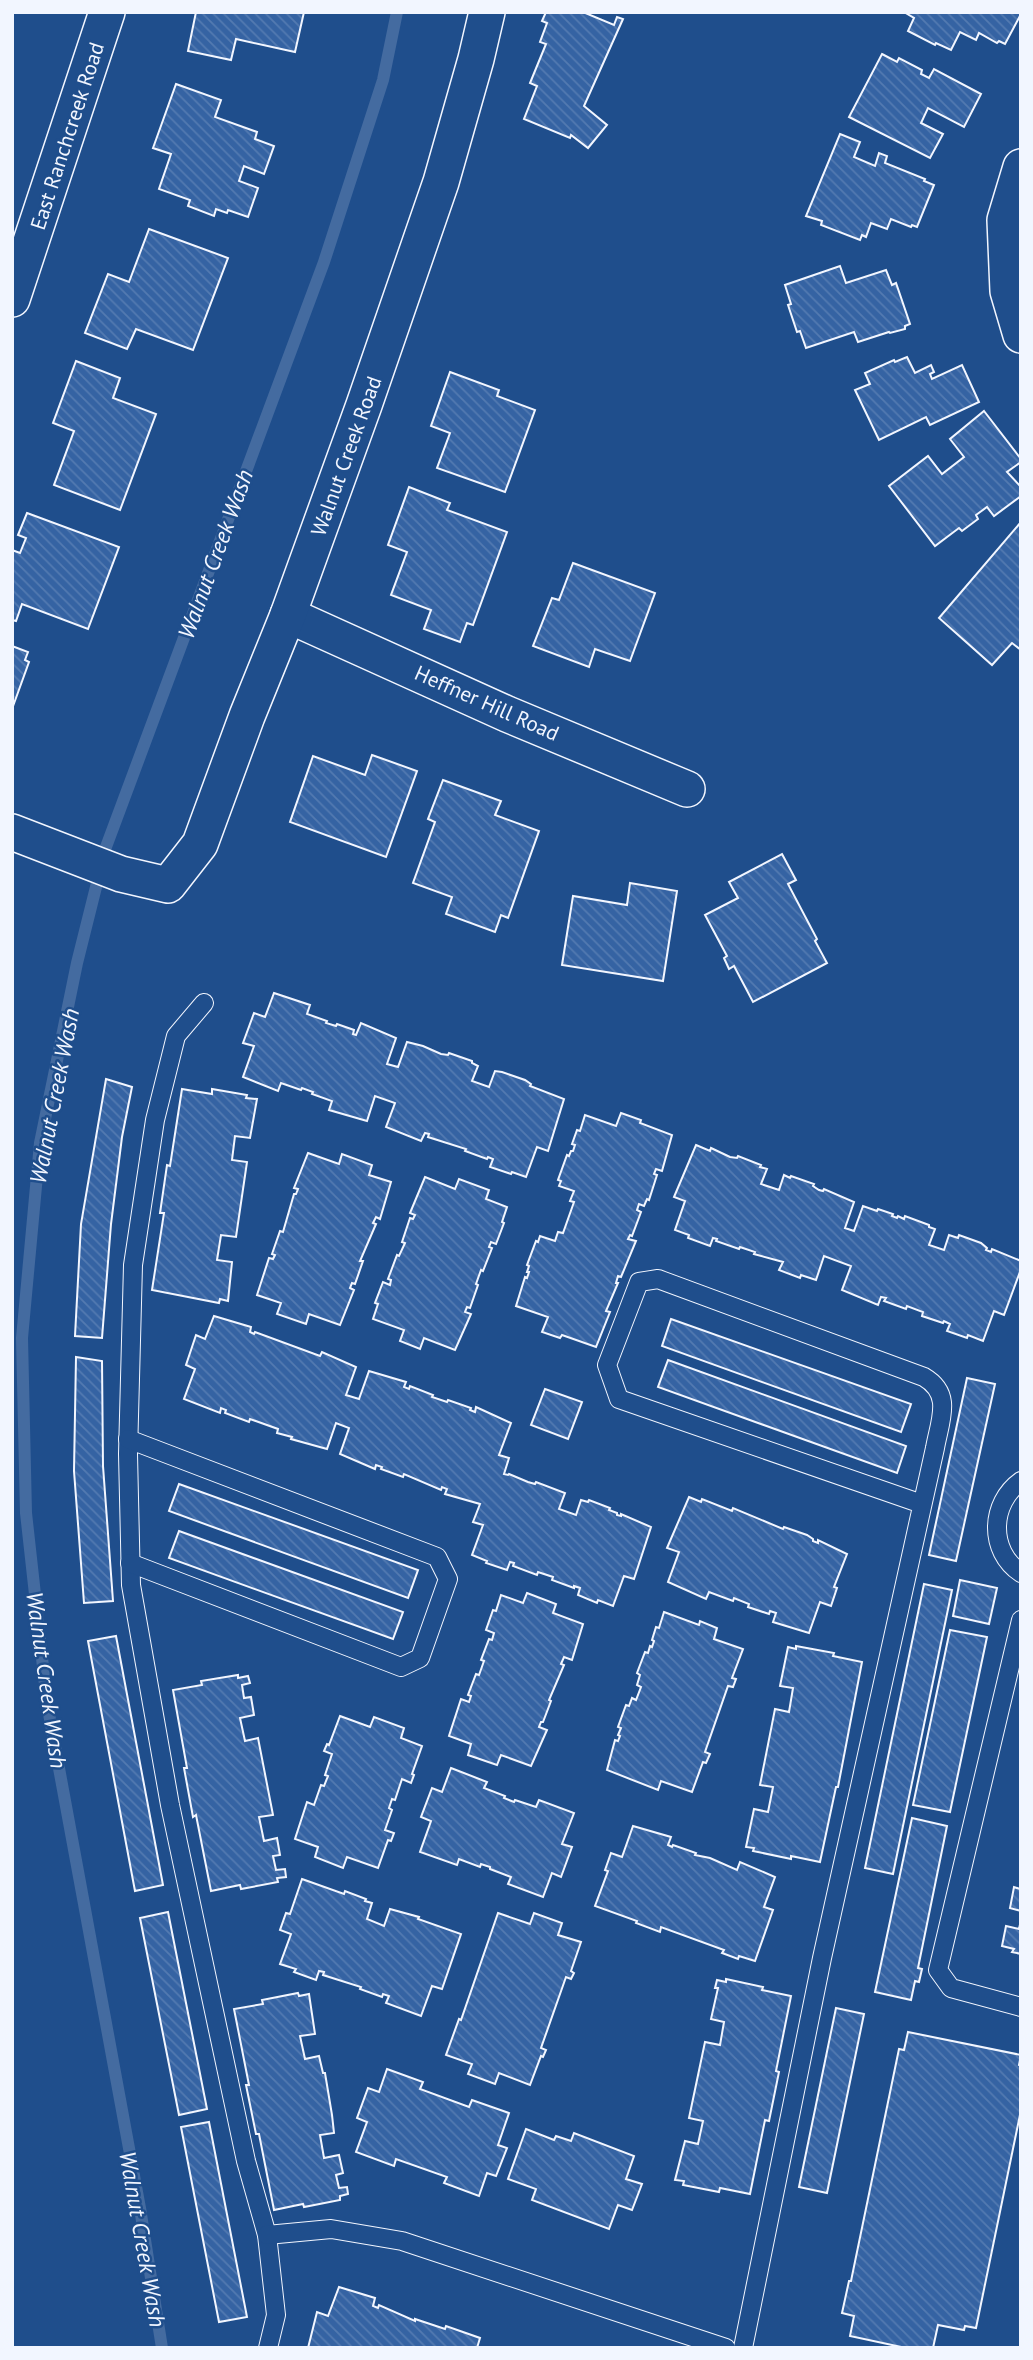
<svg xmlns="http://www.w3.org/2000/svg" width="1033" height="2360" font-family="'PT Sans',sans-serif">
  <defs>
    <pattern id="building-back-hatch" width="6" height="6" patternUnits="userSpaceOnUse" patternTransform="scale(1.75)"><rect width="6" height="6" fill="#3563a3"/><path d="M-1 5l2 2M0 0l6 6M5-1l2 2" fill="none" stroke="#537ab1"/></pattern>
  </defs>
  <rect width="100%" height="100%" fill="#1f4e8c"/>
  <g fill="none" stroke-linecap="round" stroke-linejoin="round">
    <polyline stroke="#446ba0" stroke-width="12" points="162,2348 140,2208 47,1703 26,1513 22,1338 40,1143 77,963 106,847 324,262 383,80 397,12"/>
  </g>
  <g fill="url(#building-back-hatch)" stroke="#f2f6ff" stroke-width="2">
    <polygon points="196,12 304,12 295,52 236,39 231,60 188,51"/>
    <polygon points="546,12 583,12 614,25 617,17 623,19 584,106 607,125 588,148 571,135 570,138 524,119 537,86 530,83 546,44 540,42 547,23 542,21"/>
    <polygon points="904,12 1021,12 1021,14 1005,44 999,41 997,43 979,33 976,40 960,32 951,50 936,43 935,45 908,31 914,18"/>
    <polygon points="882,54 897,62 899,58 922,70 921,74 929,78 934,69 981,94 964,127 928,108 921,123 943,134 930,158 849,117"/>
    <polygon points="176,84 221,100 215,117 257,132 255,139 274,146 264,174 244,166 239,181 258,188 248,217 228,210 227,213 216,209 214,216 188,206 190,200 159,189 171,154 153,148"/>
    <polygon points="840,134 860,142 854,157 875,166 879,153 887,156 885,163 925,179 924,181 934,185 917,227 912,225 911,227 891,219 887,229 871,223 866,237 862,235 860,240 821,225 822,221 806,216"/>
    <polygon points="149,229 228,258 193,350 136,329 127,349 85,333 108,274 129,282"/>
    <polygon points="840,266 846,283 886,270 892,285 896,283 910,324 905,326 905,329 890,333 889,332 858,342 854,332 806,348 800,331 797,332 788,305 791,304 785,285"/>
    <polygon points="907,357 915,373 931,365 934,372 930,374 932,379 962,365 979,402 930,425 926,417 879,440 855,390 870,384 865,373 894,360 895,362"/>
    <polygon points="76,361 120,378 113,398 156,414 120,510 54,485 74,431 53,423"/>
    <polygon points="450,372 499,390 497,396 535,410 505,492 437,468 450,433 431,426"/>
    <polygon points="984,411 1021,459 1021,462 1007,472 1021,487 1021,496 994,516 987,507 976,515 978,519 962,531 959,528 935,546 889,486 928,456 942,474 964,457 950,439"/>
    <polygon points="409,487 450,503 447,510 507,532 473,625 467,623 460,642 424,629 431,610 391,595 407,552 388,545"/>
    <polygon points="27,513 119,547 88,629 22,604 16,621 12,620 12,550 20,553 26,538 18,535"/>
    <polygon points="1021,522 1021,650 1012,643 992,665 939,618"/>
    <polygon points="573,563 655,593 630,661 595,649 589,667 533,646 552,598 559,600"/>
    <polygon points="12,646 28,652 25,660 29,662 12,709"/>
    <polygon points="372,755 417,771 386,857 290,822 313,756 365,775"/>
    <polygon points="443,780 501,801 495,815 539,831 508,918 501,915 495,932 446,914 452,897 413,883 435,822 428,819"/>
    <polygon points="782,854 796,880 788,884 817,939 815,941 827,963 753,1002 734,966 729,969 724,958 727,956 705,915 738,898 729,882"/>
    <polygon points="630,883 677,891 663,981 562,965 573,896 627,905"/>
    <polygon points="274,993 310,1005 307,1014 327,1021 326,1023 336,1026 337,1024 354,1030 353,1034 356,1035 361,1023 396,1038 387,1064 398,1067 407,1042 423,1046 441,1054 448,1055 449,1053 472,1061 472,1063 478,1066 472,1081 489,1087 495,1071 502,1072 525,1080 531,1084 530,1086 564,1099 548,1151 537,1147 526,1177 512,1172 511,1174 490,1167 493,1159 488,1157 487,1159 465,1151 466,1149 428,1137 429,1134 425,1133 421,1141 386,1127 395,1103 375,1096 367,1121 329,1110 332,1101 312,1094 313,1092 302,1088 301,1090 281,1083 278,1091 243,1077 254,1046 243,1043 254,1013 265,1017"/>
    <polygon points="106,1079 132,1087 122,1137 111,1224 102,1338 75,1336 81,1224"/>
    <polygon points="182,1089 212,1094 212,1089 247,1095 246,1098 257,1099 250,1138 235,1136 232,1160 247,1162 236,1237 221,1235 217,1260 232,1262 228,1301 220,1299 219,1303 152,1290 164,1213 160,1213 167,1165 170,1166"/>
    <polygon points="621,1113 641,1120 640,1123 672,1135 662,1171 656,1169 654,1174 657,1175 649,1200 647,1199 644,1206 639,1204 637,1210 641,1212 632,1236 630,1235 628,1239 636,1241 621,1277 618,1276 616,1283 618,1283 606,1311 610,1312 596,1347 562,1335 560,1338 542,1332 548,1317 516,1306 525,1277 527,1278 529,1272 527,1272 529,1266 527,1265 536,1241 538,1242 540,1236 555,1241 558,1232 563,1233 574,1202 570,1201 574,1191 559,1186 561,1181 558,1180 567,1155 569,1156 571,1151 573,1151 575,1145 572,1144 577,1130 580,1131 585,1115 616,1126"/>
    <polygon points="696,1145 710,1151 711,1148 730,1157 737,1158 738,1156 761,1165 760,1167 767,1169 761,1184 779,1190 784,1175 790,1178 791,1176 814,1184 813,1186 819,1190 823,1191 824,1189 854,1202 845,1228 854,1231 863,1206 877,1211 878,1209 893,1214 892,1216 897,1218 898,1216 904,1219 905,1216 929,1225 929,1227 935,1229 929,1245 944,1250 949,1235 958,1238 959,1235 981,1243 987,1248 986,1250 991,1252 992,1249 1021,1261 1021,1269 1004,1315 994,1311 983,1341 968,1335 967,1338 947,1331 950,1324 944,1321 943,1323 922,1316 923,1312 907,1306 906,1309 884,1301 886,1298 881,1297 878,1305 842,1290 851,1266 824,1256 816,1280 801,1275 800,1278 779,1270 783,1262 754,1254 755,1252 740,1247 739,1249 716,1241 717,1239 713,1238 710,1246 688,1238 689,1235 675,1230 685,1201 674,1197"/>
    <polygon points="308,1153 339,1164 342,1154 372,1165 369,1175 391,1182 380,1219 376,1217 373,1223 376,1224 360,1261 363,1261 355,1284 352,1283 350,1288 354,1290 340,1325 309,1314 306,1324 277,1314 281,1303 257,1295 269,1258 273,1259 275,1255 272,1254 280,1231 283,1232 294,1194 296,1194 298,1189 294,1188"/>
    <polygon points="425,1177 455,1189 459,1179 489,1190 486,1199 507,1207 502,1222 504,1223 496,1244 491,1242 489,1247 492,1248 483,1271 481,1270 476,1284 478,1285 470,1308 467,1307 465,1312 471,1314 455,1350 424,1338 420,1349 400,1341 404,1330 373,1319 378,1304 375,1303 383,1282 390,1285 391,1280 388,1279 397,1255 399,1256 405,1243 402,1242 410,1218 413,1219 415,1215 410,1213"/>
    <polygon points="214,1316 251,1327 250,1332 254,1334 255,1332 320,1356 322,1352 356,1367 346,1395 359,1399 369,1371 406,1382 404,1387 409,1389 410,1386 433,1395 432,1397 447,1402 448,1400 471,1408 470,1410 475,1412 476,1407 511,1423 499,1455 509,1458 504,1474 508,1475 509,1474 528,1482 535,1484 536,1482 565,1493 559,1509 576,1515 581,1500 588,1502 589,1500 610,1508 609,1510 617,1513 617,1515 621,1516 621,1514 651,1527 634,1579 624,1576 613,1606 598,1600 597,1603 578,1595 580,1588 574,1586 574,1588 552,1580 553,1577 538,1572 537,1575 513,1566 514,1563 510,1562 507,1570 486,1563 487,1561 472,1555 483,1525 473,1522 480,1504 445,1494 447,1489 442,1487 441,1490 404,1474 403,1477 381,1469 382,1467 376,1465 375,1469 340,1454 349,1428 336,1423 327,1449 291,1439 292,1437 277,1433 278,1429 250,1419 249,1422 225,1413 226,1410 221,1408 220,1413 184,1399 195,1369 186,1365 196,1335 205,1339"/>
    <polygon points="671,1319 911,1404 901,1432 662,1346"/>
    <polygon points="76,1357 102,1361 103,1466 113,1601 84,1603 74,1471"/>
    <polygon points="668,1360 906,1446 897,1473 658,1387"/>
    <polygon points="967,1378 995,1384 956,1561 929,1555"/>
    <polygon points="545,1389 582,1402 568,1439 531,1425"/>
    <polygon points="179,1484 418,1570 408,1598 169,1511"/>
    <polygon points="689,1497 701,1502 702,1499 732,1511 733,1508 783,1529 784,1527 807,1535 813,1539 813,1541 818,1543 818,1540 847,1554 834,1587 837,1588 831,1606 820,1602 809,1633 773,1622 776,1613 770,1611 769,1614 748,1607 749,1604 734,1598 733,1601 709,1592 706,1599 668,1582 679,1552 667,1548"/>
    <polygon points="179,1531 403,1612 393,1639 169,1558"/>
    <polygon points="960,1580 997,1588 989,1624 953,1616"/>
    <polygon points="924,1584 952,1590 893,1874 865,1868"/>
    <polygon points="527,1593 556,1604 553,1613 583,1624 572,1660 564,1657 561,1664 564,1665 549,1700 551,1701 543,1722 541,1722 539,1727 547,1730 531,1766 501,1755 497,1765 468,1755 471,1744 449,1736 461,1699 469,1702 471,1696 468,1695 476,1674 479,1675 484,1661 481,1660 489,1639 492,1640 494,1633 486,1630 493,1610 496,1611 501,1595 523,1603"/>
    <polygon points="664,1612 699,1625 700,1621 717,1628 714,1639 743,1649 732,1678 736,1679 733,1687 728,1686 705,1752 710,1754 706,1763 703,1762 692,1792 661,1781 658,1790 607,1770 615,1740 618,1741 620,1736 618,1735 621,1728 618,1727 626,1705 629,1706 632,1698 636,1700 641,1687 637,1685 640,1675 637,1673 645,1652 648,1653 650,1646 652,1647 654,1641 652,1640 656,1627 659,1628"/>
    <polygon points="950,1630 987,1637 950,1812 913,1805"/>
    <polygon points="116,1636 163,1885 135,1891 88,1641"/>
    <polygon points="796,1646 834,1653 833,1656 862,1662 838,1787 836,1787 820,1862 791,1856 791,1859 753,1851 754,1848 746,1847 754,1809 768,1812 773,1787 760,1785 775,1709 789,1712 793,1688 780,1686 788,1647 796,1649"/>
    <polygon points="238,1675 238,1678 248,1676 250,1683 242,1685 244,1698 251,1697 254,1715 240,1718 245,1741 258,1738 273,1815 259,1817 264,1841 277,1838 280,1855 273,1856 276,1870 285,1869 286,1877 277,1878 278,1882 241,1889 240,1885 211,1891 196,1815 193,1817 184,1768 187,1768 173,1690 202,1685 201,1681"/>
    <polygon points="340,1716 370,1727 374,1717 404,1728 401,1738 422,1746 412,1774 414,1775 411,1783 402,1779 395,1800 392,1799 389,1808 392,1810 385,1830 394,1833 391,1841 388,1840 378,1868 347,1857 343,1868 315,1857 318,1847 295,1839 307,1802 314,1805 321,1785 324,1786 328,1776 325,1775 332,1754 324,1751 327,1744 329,1745"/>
    <polygon points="451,1768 487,1782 484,1788 505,1796 504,1798 514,1802 515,1800 536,1807 539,1800 574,1813 562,1844 572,1847 561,1877 552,1873 543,1897 508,1884 511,1877 490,1869 490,1867 481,1864 480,1867 459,1859 457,1865 420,1852 431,1821 421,1817 432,1788 442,1792"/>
    <polygon points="912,1818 947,1826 918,1968 922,1969 919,1982 915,1981 911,2000 875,1992"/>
    <polygon points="633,1826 671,1837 668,1845 672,1847 673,1845 696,1853 695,1855 710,1858 737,1870 740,1862 775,1877 764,1907 773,1910 755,1961 739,1956 738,1959 722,1953 724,1950 661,1927 660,1932 636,1923 637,1921 595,1906 608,1871 605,1870 611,1853 622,1857"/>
    <polygon points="302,1879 344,1894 345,1891 366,1899 365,1901 372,1903 367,1919 384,1926 390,1909 419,1917 418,1919 461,1934 442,1989 432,1986 421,2016 386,2003 389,1996 383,1994 382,1997 360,1989 361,1987 323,1975 324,1972 319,1971 316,1980 294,1972 296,1969 280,1964 291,1934 280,1930 286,1913 290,1914"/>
    <polygon points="1021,1886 1021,1911 1010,1908 1014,1887 1020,1889"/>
    <polygon points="168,1912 207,2109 179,2115 140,1918"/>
    <polygon points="498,1913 530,1924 534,1913 562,1923 558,1935 581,1942 571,1971 574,1973 571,1979 566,1977 541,2048 546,2050 543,2057 541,2056 530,2085 499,2073 495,2084 468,2074 472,2064 446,2055 459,2019 461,2020"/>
    <polygon points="1021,1920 1021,1954 1012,1952 1014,1949 1002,1946 1006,1926 1019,1929"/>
    <polygon points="726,1979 763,1987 762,1990 791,1996 776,2071 779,2072 769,2121 765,2120 750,2194 720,2188 719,2192 683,2185 684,2181 675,2180 685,2141 698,2144 703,2121 689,2118 705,2042 720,2045 724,2022 711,2019 718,1988 715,1988 717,1980 726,1982"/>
    <polygon points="298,1993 299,1996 309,1994 315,2034 300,2036 305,2059 319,2056 323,2073 325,2073 332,2115 334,2133 320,2135 324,2158 339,2155 343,2173 336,2175 339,2188 347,2187 348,2194 340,2196 340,2200 304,2207 303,2204 274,2210 259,2134 256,2134 246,2085 249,2085 234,2009 263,2004 262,2000"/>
    <polygon points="836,2008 864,2014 827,2193 799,2187"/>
    <polygon points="908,2032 1021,2055 1019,2065 1021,2066 1021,2110 976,2328 965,2326 964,2330 938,2325 933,2348 906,2348 850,2336 854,2316 842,2313 849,2281 851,2281 899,2049 904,2050"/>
    <polygon points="387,2069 423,2082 420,2089 469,2107 472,2100 509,2113 498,2145 507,2148 496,2176 487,2173 479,2196 444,2183 447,2177 396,2159 394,2166 356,2152 367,2122 357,2118 368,2088 379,2092"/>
    <polygon points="209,2122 247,2317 219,2322 181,2127"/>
    <polygon points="526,2129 554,2140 556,2136 571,2141 574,2133 634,2156 626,2179 642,2184 632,2210 618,2205 609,2229 532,2200 536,2189 508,2179"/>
    <polygon points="339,2287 375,2298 373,2306 378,2308 379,2305 415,2321 415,2319 445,2329 446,2326 480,2338 477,2348 308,2348 317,2312 328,2316"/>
  </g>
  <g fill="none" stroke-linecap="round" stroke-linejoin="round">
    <defs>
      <g id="service">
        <polyline points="204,1003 176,1036 155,1120 133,1265 128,1454 131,1585 170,1805 246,2161 267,2235 276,2315 268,2348"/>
        <polyline points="128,1439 437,1557 448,1579 420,1658 401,1667 130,1563"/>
        <path d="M 1021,1481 C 990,1503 988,1551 1021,1573"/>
        <polyline points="1021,1620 938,1970 951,1988 1021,2007"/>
        <polyline points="267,2235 331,2229 402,2241 726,2348"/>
        <path d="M 743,2348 L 822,1958 L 935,1448 C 940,1420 953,1394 924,1377 L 658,1279 L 639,1282 L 607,1365 L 619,1399 L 922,1504"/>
      </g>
      <g id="minor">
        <polyline points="1021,167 1005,220 1008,291 1021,335"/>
        <polyline points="12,299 107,12"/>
        <polyline points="288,615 507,714 687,789"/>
        <polyline points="12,832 121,874 168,885 200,844 247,716 288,615 364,405 441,182 476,59 487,12"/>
      </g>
    </defs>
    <use href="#service" stroke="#f2f6ff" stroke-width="20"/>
    <use href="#minor" stroke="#f2f6ff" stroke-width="38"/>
    <use href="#service" stroke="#1f4e8c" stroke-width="18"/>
    <use href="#minor" stroke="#1f4e8c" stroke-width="35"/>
  </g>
  <g text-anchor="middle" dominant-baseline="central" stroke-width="5" stroke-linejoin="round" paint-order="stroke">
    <g font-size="21" fill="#f2f6ff" stroke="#1f4e8c">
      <text transform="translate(67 136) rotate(-72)">East Ranchcreek Road</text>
      <text transform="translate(346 456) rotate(-70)">Walnut Creek Road</text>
      <text transform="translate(487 703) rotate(24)">Heffner Hill Road</text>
    </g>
    <g font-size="23" font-style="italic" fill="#f2f6ff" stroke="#1f4e8c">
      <text transform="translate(215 554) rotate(-70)">Walnut Creek Wash</text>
      <text transform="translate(54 1096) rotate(-79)">Walnut Creek Wash</text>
      <text transform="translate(47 1680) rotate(82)">Walnut Creek Wash</text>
      <text transform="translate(143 2239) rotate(80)">Walnut Creek Wash</text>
    </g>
  </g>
  <rect width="1033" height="2360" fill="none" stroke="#f2f6ff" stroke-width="28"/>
</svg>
